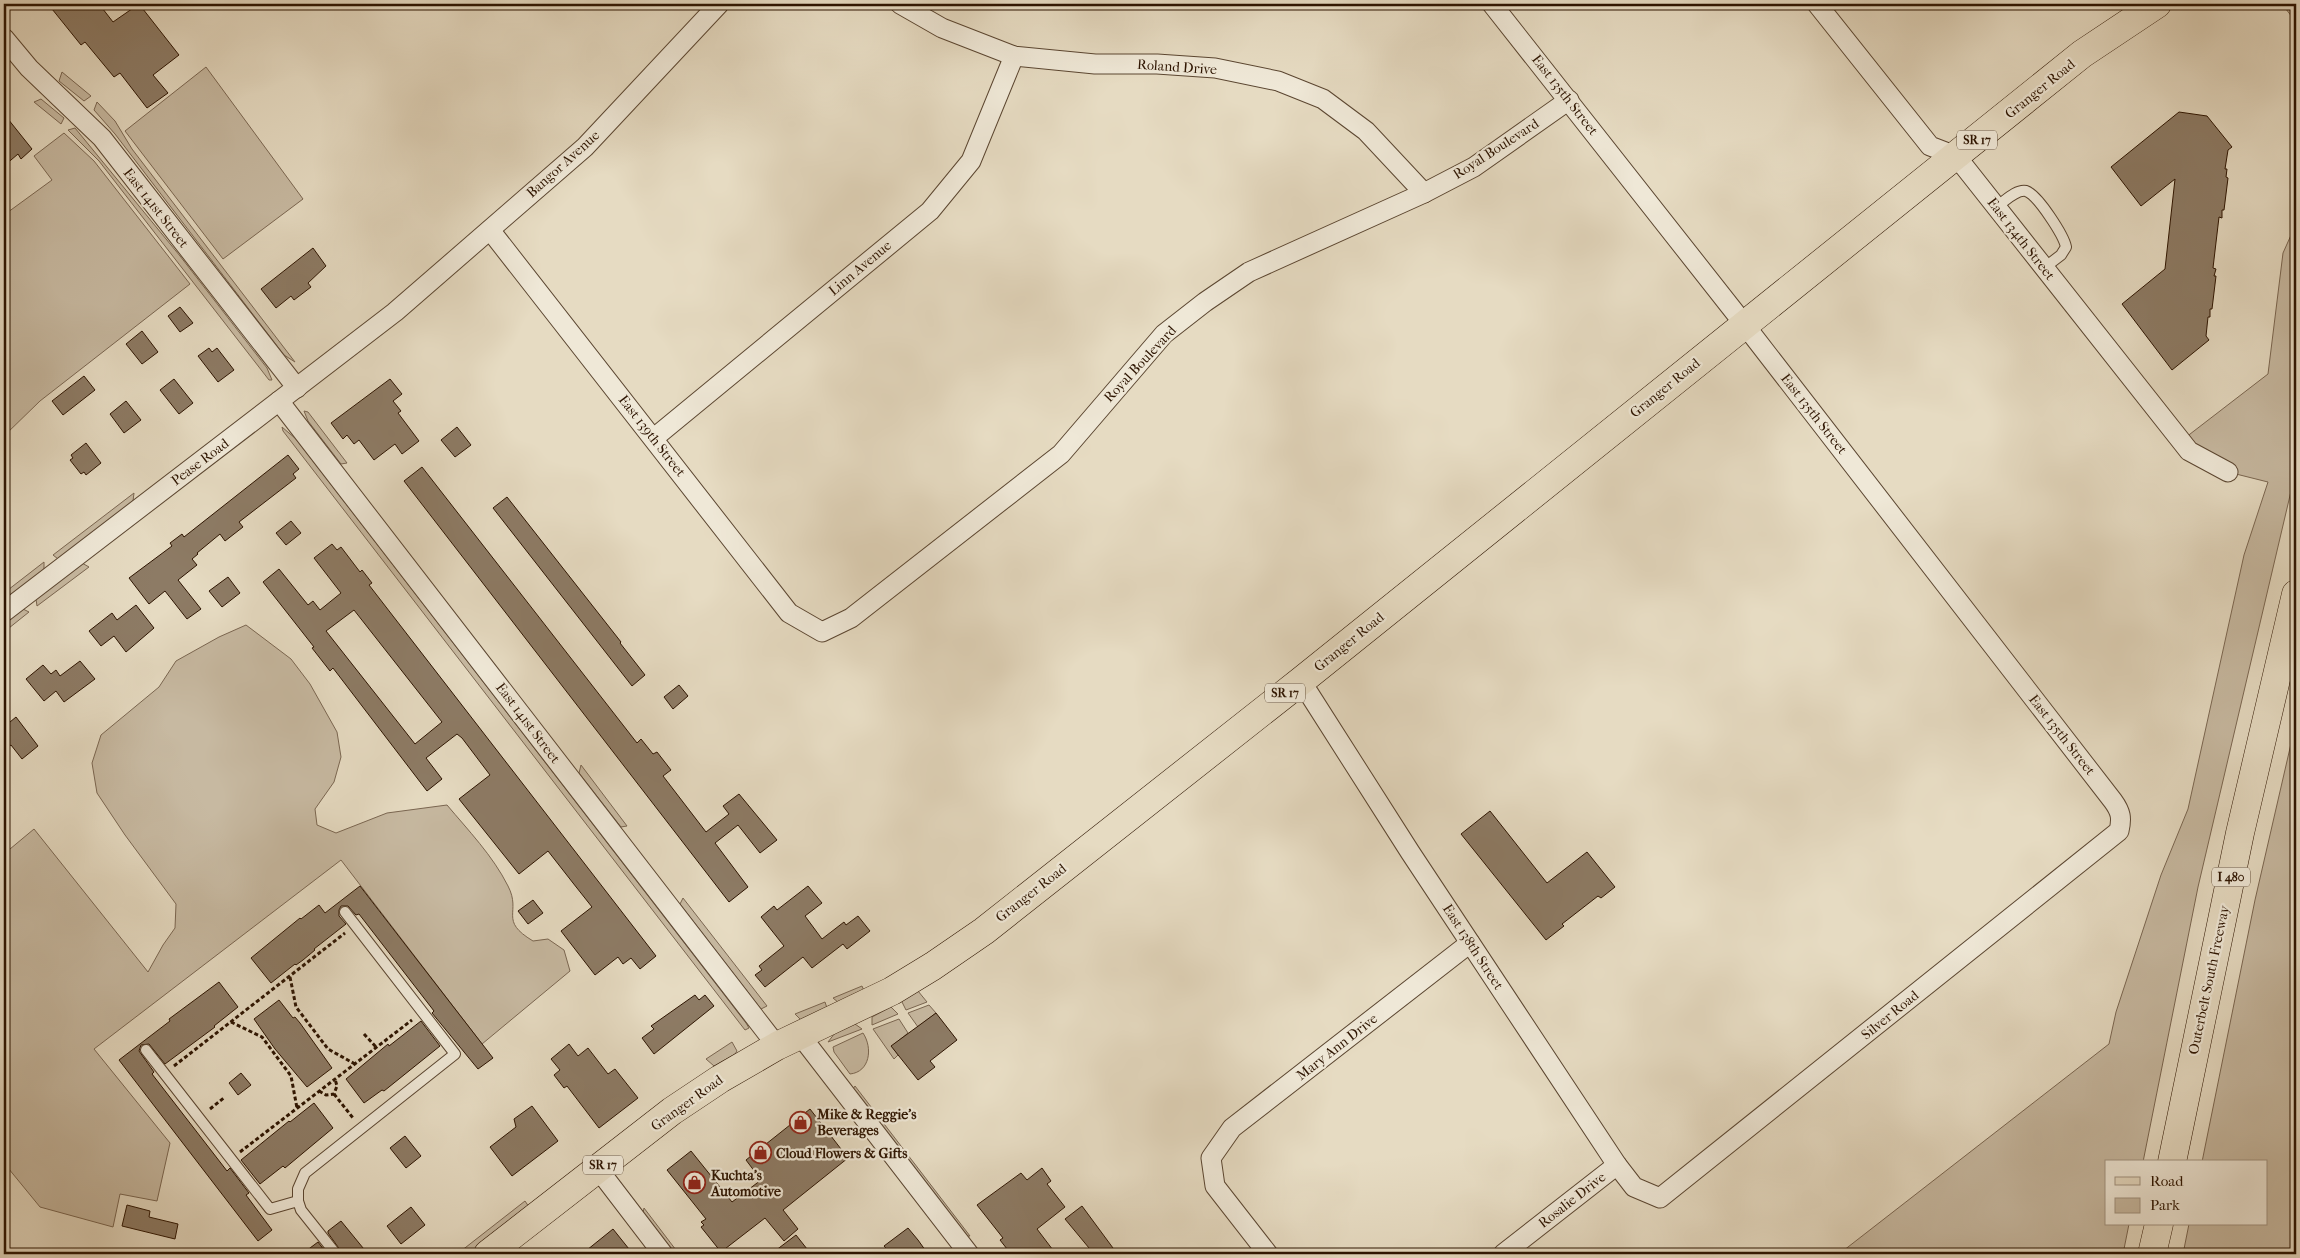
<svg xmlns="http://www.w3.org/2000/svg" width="2300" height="1258" font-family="'IM FELL French Canon',serif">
  <rect width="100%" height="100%" fill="#e6dbc2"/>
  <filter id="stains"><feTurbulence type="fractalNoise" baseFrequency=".004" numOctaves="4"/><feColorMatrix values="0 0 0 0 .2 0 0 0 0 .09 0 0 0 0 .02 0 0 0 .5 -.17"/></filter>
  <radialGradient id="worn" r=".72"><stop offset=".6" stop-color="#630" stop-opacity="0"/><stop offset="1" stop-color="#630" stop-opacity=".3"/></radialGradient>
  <g fill="#c7b9a1" stroke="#7a6651">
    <polygon points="2282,4 2296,4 2296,22"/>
    <polygon points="206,67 303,199 223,259 125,131"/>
    <polygon points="62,72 91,96 84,101 59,81"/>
    <polygon points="41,99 64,118 61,124 34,102"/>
    <polygon points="97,102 115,121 132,149 295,362 284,355 115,134 94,110"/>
    <polygon points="75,128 180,256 267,368 272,380 269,380 99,161 68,130"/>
    <polygon points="64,133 94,161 190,284 40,401 4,436 4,215 52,180 34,156"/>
    <polygon points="2296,224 2296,470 2198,887 2143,1162 2106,1162 2106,1224 2129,1224 2123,1254 1839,1254 2109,1044 2116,1012 2161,875 2188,809 2244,555 2268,482 2228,472 2181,441 2268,374 2283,253"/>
    <polygon points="304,411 308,412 347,463 341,464 308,421"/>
    <polygon points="282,427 296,439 746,1023 749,1028 745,1030 283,431"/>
    <polygon points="134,493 133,501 58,559 53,555"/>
    <polygon points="44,562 44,570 4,602 4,593"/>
    <polygon points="82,563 89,567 37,606 36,599"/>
    <polygon points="23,609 29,612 4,632 4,623"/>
    <path d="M 246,625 L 291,659 L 310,684 L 337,732 L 341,757 L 334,782 L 315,809 L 317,825 L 336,833 L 387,813 L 447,805 C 468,830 493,856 508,886 C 522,913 498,920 533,941 L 548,939 L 564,950 L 570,971 L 482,1044 L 341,860 L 94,1049 L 170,1143 L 157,1201 L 120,1194 L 113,1227 L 40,1207 L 4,1163 L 4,854 L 34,829 L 148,972 L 163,945 L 175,928 L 176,904 L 125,835 L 97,793 L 92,763 L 101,735 L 159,687 L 176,661 L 219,637 Z"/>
    <polygon points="2296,722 2296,1254 2183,1254 2189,1224 2266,1224 2266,1162 2202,1162 2255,900"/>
    <polygon points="581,765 627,826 621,827 579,773"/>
    <polygon points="683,898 767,1006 761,1009 680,904"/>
    <polygon points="862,986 864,991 839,1003 833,998"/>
    <polygon points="918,991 927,1002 906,1010 901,1000"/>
    <polygon points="825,1002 827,1008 801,1020 795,1014"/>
    <polygon points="929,1005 936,1013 918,1027 908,1013"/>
    <polygon points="891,1007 898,1014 872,1025 872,1017"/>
    <polygon points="899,1019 908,1033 892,1046 898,1055 894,1059 873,1029"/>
    <polygon points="855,1024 862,1029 828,1042 835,1033"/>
    <path d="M 863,1033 C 873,1048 870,1072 850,1074 L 834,1052 L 833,1047 Z"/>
    <polygon points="732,1042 737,1051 735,1054 714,1066 706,1059"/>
    <polygon points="855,1086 970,1236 967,1236 853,1089"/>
    <polygon points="525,1201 529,1207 468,1254 461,1251"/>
    <polygon points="644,1208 679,1254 675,1254 643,1213"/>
  </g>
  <g fill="#8d7b65" stroke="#2d1401" fill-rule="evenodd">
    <polygon points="48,4 99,4 113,22 139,4 179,55 153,75 168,93 147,108 120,73 114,77 85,42 81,45"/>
    <polygon points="2179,112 2207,116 2232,147 2228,150 2225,169 2227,169 2226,177 2228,178 2224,210 2222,210 2222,218 2219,217 2213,268 2216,269 2214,276 2216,276 2212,309 2210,309 2210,317 2208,317 2206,336 2209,340 2172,370 2122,304 2165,269 2175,179 2141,206 2111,167"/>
    <polygon points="4,114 32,149 21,159 18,154 4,166"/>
    <polygon points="313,248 326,266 308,283 311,287 294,300 291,296 276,308 261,289"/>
    <polygon points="180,307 193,323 180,332 168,316"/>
    <polygon points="142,331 158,352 142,364 126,344"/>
    <polygon points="209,348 212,352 217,348 234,370 218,382 198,356"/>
    <polygon points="84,376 95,390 63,415 52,401"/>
    <polygon points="174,379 193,403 179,414 160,390"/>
    <polygon points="390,379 402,394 393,401 401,411 398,413 419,441 402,454 395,444 374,460 359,440 354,444 347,435 343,439 331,423"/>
    <polygon points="126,401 141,420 124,433 110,414"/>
    <polygon points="457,427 471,445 455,457 441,440"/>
    <polygon points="86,443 101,463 86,475 84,472 81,474 70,460 73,458 71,455"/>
    <polygon points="288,455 299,469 293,474 296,478 239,522 243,527 225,541 220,534 197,553 198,554 192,559 197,565 178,580 201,609 187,619 165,591 149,604 129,578 172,546 170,543 182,534 184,537"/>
    <polygon points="422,467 637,743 641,739 653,754 657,752 671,770 663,776 706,832 729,814 723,806 739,794 777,840 760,853 738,825 715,843 748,887 729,902 404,481"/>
    <polygon points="507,497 621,642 620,643 645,675 632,686 493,508"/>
    <polygon points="291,521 301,533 286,545 276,533"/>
    <path d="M 332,544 L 337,550 L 341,547 L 360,572 L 362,570 L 372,583 L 369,585 L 656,956 L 640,969 L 631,958 L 623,964 L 618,957 L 595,975 L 561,931 L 592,907 L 573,883 L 548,851 L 519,874 L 459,799 L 490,775 L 462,738 L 457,734 L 426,758 L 442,779 L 427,791 L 333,668 L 330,671 L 312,648 L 314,647 L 263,582 L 279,569 L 308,605 L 313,601 L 320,610 L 341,593 L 314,558 ZM 354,610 L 442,722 L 415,744 L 326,631 Z"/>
    <polygon points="228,577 240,593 222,607 209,591"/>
    <polygon points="136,605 154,628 126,652 114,636 101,646 89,631 112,613 117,620"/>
    <polygon points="80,661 95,679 64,702 56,691 44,701 26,679 43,665 51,674 56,670 60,676"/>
    <polygon points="679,685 688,696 673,709 664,697"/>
    <polygon points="16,717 38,746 22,759 11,745 4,750 4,727"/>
    <polygon points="1490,811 1547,883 1587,852 1615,887 1601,898 1598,896 1562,924 1564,926 1546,940 1461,834"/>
    <polygon points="360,886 493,1058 478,1069 432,1013 434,1011 359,914 356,915 348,906 341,906 339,910 339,916 346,924 314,949 315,950 303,960 296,965 295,964 271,983 251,958 300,918 301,919 319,905 325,913"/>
    <polygon points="808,886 822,903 805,916 822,939 844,922 846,925 858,916 870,931 847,949 843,944 812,968 803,957 765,987 755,975 762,970 759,966 784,946 761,917 774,906 777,910"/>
    <polygon points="533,900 543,913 528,924 518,911"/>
    <polygon points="219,982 238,1007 214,1026 215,1027 165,1064 149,1044 141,1045 139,1051 154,1072 152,1074 227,1171 230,1168 249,1193 246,1195 272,1230 258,1241 119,1060 170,1021 169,1019"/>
    <polygon points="695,995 699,1000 705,995 714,1006 654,1054 642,1038 654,1029 651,1026"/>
    <polygon points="279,1000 293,1018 295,1017 300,1023 332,1068 307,1087 275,1049 254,1019"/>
    <polygon points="936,1013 957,1040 930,1061 935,1067 918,1080 891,1046"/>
    <polygon points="421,1021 440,1046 384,1091 382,1090 364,1103 346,1079 388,1044 389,1046"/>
    <polygon points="569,1044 578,1056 588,1048 608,1074 615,1069 638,1098 599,1128 567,1086 564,1088 554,1075 560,1070 551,1059"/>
    <polygon points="241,1073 251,1085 238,1095 229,1083"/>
    <polygon points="314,1103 333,1128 285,1168 283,1166 260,1184 241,1160 289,1121 290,1122"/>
    <polygon points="532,1106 558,1141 512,1176 490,1147 516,1127 514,1119"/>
    <polygon points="810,1109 848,1158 783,1210 798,1229 784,1241 765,1218 721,1252 701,1227 704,1225 701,1222 706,1219 667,1170 691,1151 732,1202 761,1180 746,1160"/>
    <polygon points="405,1136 421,1156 406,1168 390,1148"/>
    <polygon points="1042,1168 1051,1181 1047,1184 1065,1207 1037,1229 1056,1254 1011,1254 1000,1240 1003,1238 977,1205 1021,1173 1027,1180"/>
    <polygon points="127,1205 150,1211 149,1217 178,1224 175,1239 122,1226"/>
    <polygon points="1082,1206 1113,1248 1105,1254 1094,1254 1065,1219"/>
    <polygon points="411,1207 425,1225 401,1244 387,1226"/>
    <polygon points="341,1221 368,1254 343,1254 328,1233 328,1231"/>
    <polygon points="908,1228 918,1240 928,1254 891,1254 884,1246"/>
    <polygon points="613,1229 633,1254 582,1254"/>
    <polygon points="796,1235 811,1254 771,1254"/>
    <polygon points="318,1242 327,1254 302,1254"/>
  </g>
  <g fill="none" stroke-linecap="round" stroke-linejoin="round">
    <defs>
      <g id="lane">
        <path d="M 1996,207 C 2004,202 2016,189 2026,191 C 2038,195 2064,236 2066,247 L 2061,255 L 2044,268"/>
        <polyline points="146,1050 270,1209 298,1201 301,1210 336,1254"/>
        <polyline points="298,1201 298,1189 305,1173 455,1054 345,912"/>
      </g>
      <g id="street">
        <polyline points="900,4 942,28 1014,56 1095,64 1157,64 1215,68 1278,81 1323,99 1366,131 1424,193"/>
        <polyline points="1817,4 1930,146 1956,156 2189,451 2228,472"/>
        <polyline points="4,38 29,68 102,138 297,388"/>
        <polyline points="490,230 789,613 822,632 851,618 1061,454 1164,334 1205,302 1249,272 1424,193 1474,167 1569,100"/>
        <polyline points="279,401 777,1046"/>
        <polyline points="654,438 930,211 971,161 1014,56"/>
        <polyline points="4,612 395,312 585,147 719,4"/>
        <path d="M 1301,681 L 1410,852 L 1617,1165 L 1634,1187 L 1660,1198 L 2119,831 C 2122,818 2121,812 2113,801 L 1744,324 L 1492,4"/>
        <polyline points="800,1035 969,1254"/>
        <polyline points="598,1169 663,1254"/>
        <polyline points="1268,1254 1215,1186 1211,1158 1232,1128 1470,943"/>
        <polyline points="1503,1254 1617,1165"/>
      </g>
      <polyline id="primary" points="488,1254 672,1111 720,1079 777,1046 892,991 933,966 984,931 1301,681 2082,54 2157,4"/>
      <g id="highway">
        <polyline points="2172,1162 2240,833 2296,594"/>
        <polyline points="2152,1254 2159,1224"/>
      </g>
    </defs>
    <use href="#lane" stroke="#5b4631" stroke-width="12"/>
    <use href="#street" stroke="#5b4631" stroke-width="21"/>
    <use href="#primary" stroke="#2d1401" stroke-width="29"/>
    <use href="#highway" stroke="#2d1401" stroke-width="29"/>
    <g stroke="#2d1401" stroke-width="3" stroke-dasharray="4 2.5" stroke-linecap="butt">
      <polyline points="290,977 296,1007 328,1049 355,1064"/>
      <polyline points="231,1022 262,1037 291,1076 297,1108"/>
      <polyline points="364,1034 376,1047"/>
      <polyline points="174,1066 345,933"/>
      <polyline points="319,1091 326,1095 334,1094 337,1086 335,1079"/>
      <polyline points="334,1094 353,1118"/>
      <polyline points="210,1109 225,1097"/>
      <polyline points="240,1152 412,1020"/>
    </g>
    <use href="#lane" stroke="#efe8d7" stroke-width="10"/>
    <use href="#street" stroke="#efe8d7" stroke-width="19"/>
    <use href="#primary" stroke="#e6dbc2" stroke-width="28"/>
    <use href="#highway" stroke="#e6dbc2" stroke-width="28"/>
  </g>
  <defs>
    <symbol id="shop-ring" viewBox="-11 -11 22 22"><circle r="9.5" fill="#efe8d7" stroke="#8f2418" stroke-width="1.5"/><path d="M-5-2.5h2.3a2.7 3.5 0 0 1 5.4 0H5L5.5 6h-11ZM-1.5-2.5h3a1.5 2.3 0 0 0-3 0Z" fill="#8f2418"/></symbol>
  </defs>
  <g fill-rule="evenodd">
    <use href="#shop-ring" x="788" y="1110" width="25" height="25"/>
    <use href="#shop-ring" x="748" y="1140" width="25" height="25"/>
    <use href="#shop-ring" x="682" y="1170" width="25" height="25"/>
  </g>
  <g text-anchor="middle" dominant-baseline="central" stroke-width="4.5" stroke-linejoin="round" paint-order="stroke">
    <g fill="#efe8d7" stroke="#675441" stroke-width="1">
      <rect x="1957" y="130.5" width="40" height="19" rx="4"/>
      <rect x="1265" y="683.5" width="40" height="19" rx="4"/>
      <rect x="2212" y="867.5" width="38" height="19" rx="4"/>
      <rect x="583" y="1155.5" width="40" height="19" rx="4"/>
    </g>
    <g font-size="12" font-weight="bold" fill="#2d1401">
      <text x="1977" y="140">SR 17</text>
      <text x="1285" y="693">SR 17</text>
      <text x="2231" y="877">I 480</text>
      <text x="603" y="1165">SR 17</text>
    </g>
    <g font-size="14" fill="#2d1401" stroke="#efe8d7">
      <text transform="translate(1177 67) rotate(4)">Roland Drive</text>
      <text transform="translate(2040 89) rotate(-39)">Granger Road</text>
      <text transform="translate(1565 95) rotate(52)">East 135th Street</text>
      <text transform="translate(1496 149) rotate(-33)">Royal Boulevard</text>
      <text transform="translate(563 164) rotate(-42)">Bangor Avenue</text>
      <text transform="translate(156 208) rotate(52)">East 141st Street</text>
      <text transform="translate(2021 239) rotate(52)">East 134th Street</text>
      <text transform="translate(860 268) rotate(-40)">Linn Avenue</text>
      <text transform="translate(1140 364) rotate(-47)">Royal Boulevard</text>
      <text transform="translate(1665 388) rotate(-39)">Granger Road</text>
      <text transform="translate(1814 414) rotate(52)">East 135th Street</text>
      <text transform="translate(652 436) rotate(52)">East 139th Street</text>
      <text transform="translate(200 462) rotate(-37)">Pease Road</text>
      <text transform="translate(1349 642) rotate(-39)">Granger Road</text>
      <text transform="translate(528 723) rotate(53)">East 141st Street</text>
      <text transform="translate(2062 735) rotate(52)">East 135th Street</text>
      <text transform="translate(1031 893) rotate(-38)">Granger Road</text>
      <text transform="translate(1473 947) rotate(57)">East 138th Street</text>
      <text transform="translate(2209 980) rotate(-78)">Outerbelt South Freeway</text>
      <text transform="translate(1890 1015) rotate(-39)">Silver Road</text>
      <text transform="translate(1337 1047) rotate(-38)">Mary Ann Drive</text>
      <text transform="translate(687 1103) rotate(-36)">Granger Road</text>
      <text transform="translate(1572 1200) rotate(-38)">Rosalie Drive</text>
    </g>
    <g font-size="14" font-weight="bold" fill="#2d1401" stroke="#efe8d7" text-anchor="start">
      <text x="817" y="1114">Mike &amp; Reggie’s<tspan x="817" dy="16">Beverages</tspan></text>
      <text x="776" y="1153">Cloud Flowers &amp; Gifts</text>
      <text x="711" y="1175">Kuchta’s<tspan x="711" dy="16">Automotive</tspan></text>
    </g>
  </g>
  <rect width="2300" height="1258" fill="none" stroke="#e6dbc2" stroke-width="20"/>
  <rect x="5" y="5" width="2290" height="1248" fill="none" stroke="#2d1401" stroke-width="2.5"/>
  <rect x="10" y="10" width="2280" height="1238" fill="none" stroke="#2d1401"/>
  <rect x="2105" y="1160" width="162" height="65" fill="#efe8d7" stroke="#a19381"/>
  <rect x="2115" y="1177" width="25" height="8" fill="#e6dbc2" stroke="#a19381"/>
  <text x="2150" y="1186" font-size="15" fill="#2d1401">Road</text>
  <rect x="2115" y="1198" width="25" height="15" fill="#c7b9a1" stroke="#a19381"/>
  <text x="2150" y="1210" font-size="15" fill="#2d1401">Park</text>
  <rect width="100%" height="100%" filter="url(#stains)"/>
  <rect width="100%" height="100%" fill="url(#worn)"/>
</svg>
